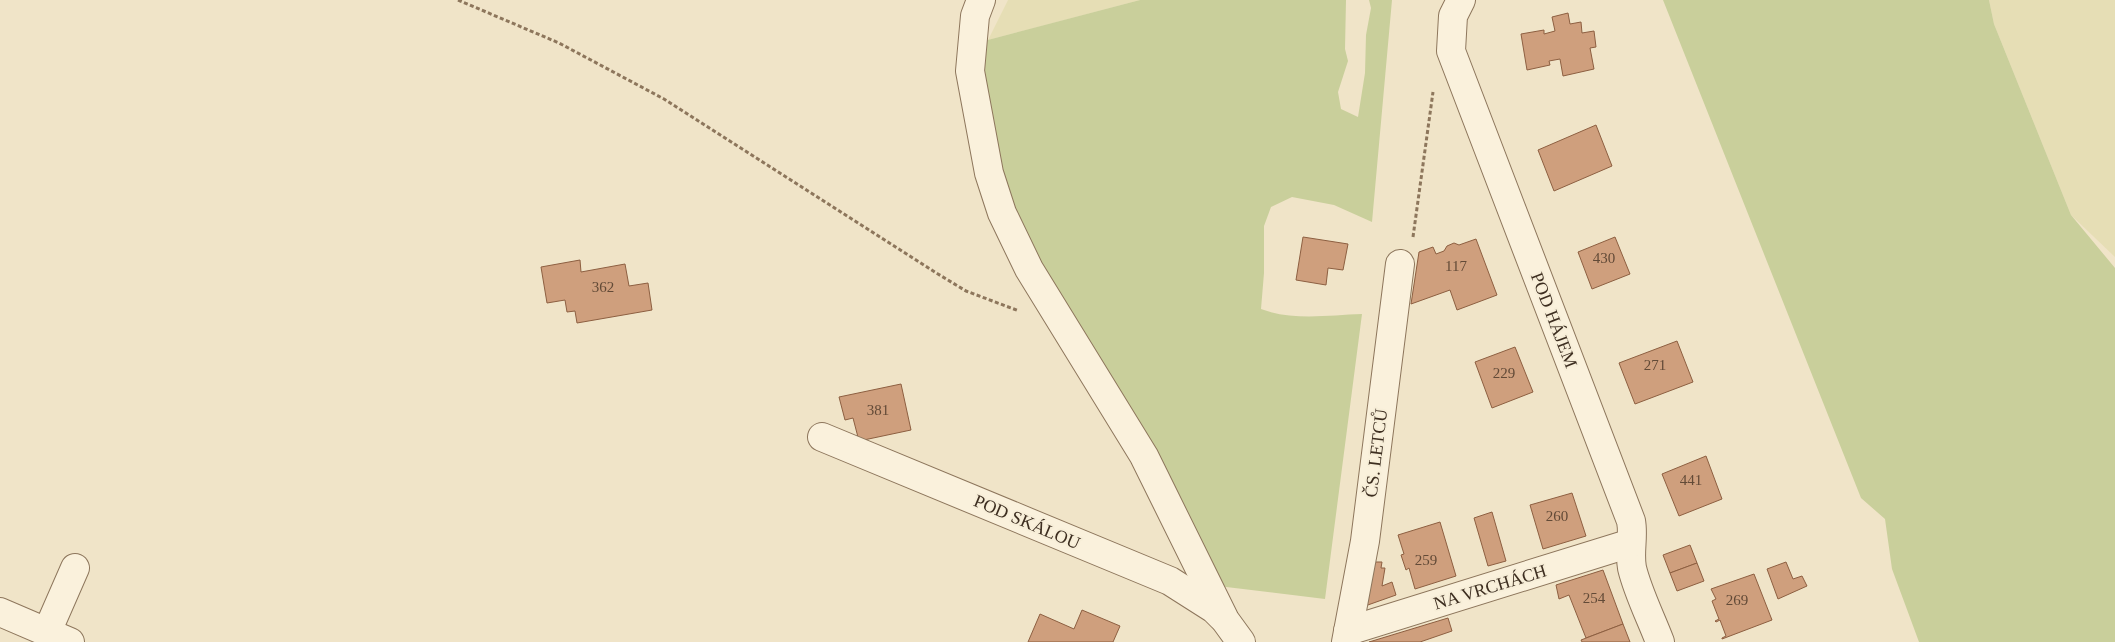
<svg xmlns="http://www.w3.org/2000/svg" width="2115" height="642" font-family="Georgia,serif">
  <rect width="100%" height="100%" fill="#f0e4c8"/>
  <g fill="#e6deb5">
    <polygon points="1008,0 1140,0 988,40"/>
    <polygon points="1989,0 2115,0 2115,257 2071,215 1994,24"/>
  </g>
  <g fill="#c9cf9b">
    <path d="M 1140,0 L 1346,0 L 1345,49 L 1348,61 L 1338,92 L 1341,109 L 1358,117 L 1365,73 L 1366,35 L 1371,8 L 1369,0 L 1392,0 L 1372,222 L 1334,205 L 1292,197 L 1271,207 L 1264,226 L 1264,273 L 1261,309 C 1293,321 1329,315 1362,314 L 1325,599 L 1218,586 L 1010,213 L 983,68 L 984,41 Z"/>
    <polygon points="1663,0 1989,0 1994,24 2071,215 2115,268 2115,642 1919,642 1892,569 1885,519 1861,498"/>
  </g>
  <g fill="#cf9f7d" stroke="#8d5f41">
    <polygon points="1568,13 1570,24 1581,22 1582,33 1594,31 1596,47 1590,48 1594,69 1563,76 1560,59 1549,61 1550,65 1527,70 1521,34 1544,30 1544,34 1555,31 1552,17"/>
    <polygon points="1596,125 1612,166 1554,191 1538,150"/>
    <polygon points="1303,237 1348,244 1343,270 1328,268 1326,285 1296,280"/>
    <polygon points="1615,237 1630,274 1592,289 1578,252"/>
    <polygon points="1476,239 1497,295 1457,310 1450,290 1411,304 1419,252 1433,247 1436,254 1444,251 1447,246 1454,243 1459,245"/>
    <polygon points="580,260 581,272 625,264 629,286 648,283 652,310 577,323 575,311 567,312 565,300 547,303 541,267"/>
    <polygon points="1677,341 1693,382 1635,404 1619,363"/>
    <polygon points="1515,347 1533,392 1492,408 1475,362"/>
    <polygon points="901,384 911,430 859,441 853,418 845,420 839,397"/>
    <polygon points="1706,456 1722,499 1679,516 1662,474"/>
    <polygon points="1572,493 1586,536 1543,549 1530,505"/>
    <polygon points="1492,512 1506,561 1488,566 1474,518"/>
    <polygon points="1440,522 1456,576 1415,589 1409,568 1406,570 1401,555 1404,554 1398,535"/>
    <polygon points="1690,545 1697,563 1670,573 1663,555"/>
    <polygon points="1372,562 1382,562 1381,568 1385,568 1382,586 1392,582 1396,595 1365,606"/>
    <polygon points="1786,562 1793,579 1802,576 1807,586 1778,599 1767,569"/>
    <polygon points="1697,563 1704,581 1677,591 1670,573"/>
    <polygon points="1603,570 1623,624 1586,638 1569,595 1559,599 1556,585"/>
    <polygon points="1754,574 1772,620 1722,639 1722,638 1726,636 1720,620 1716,622 1715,621 1719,619 1712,601 1716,599 1711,589"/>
    <polygon points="1082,610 1120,626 1113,642 1028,642 1040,614 1074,629"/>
    <polygon points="1448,618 1452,631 1420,642 1369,642"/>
    <polygon points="1623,624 1630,642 1582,642 1581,640"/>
  </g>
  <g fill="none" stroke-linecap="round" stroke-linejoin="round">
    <defs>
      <g id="minor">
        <polyline points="981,0 975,16 970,71 989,173 1002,213 1029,269 1144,456 1225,620 1241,642"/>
        <path d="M 1461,0 L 1453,16 L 1451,51 L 1631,521 C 1634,536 1629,552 1632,568 C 1638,593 1651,618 1660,642"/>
        <polyline points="822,437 1170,581 1214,609 1222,617"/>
        <polyline points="0,612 70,642"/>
        <polyline points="1348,631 1631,543"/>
        <polyline points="47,632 75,568"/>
        <polyline points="1346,642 1365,541 1400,264"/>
      </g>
    </defs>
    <use href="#minor" stroke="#8d765c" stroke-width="30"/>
    <g stroke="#8d765c" stroke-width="3" stroke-dasharray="4 2.5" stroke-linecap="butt">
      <polyline points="458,0 559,43 664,99 938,274 966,291 1019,311"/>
      <polyline points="1413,237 1433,92"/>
    </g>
    <use href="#minor" stroke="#faf1dc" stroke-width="28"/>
  </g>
  <g text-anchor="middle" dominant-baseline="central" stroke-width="4" stroke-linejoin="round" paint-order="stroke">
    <g font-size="15" fill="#624a37">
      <text x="1604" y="258">430</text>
      <text x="1456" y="266">117</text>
      <text x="603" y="287">362</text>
      <text x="1655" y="365">271</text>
      <text x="1504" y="373">229</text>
      <text x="878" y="410">381</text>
      <text x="1691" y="480">441</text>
      <text x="1557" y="516">260</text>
      <text x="1426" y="560">259</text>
      <text x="1594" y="598">254</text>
      <text x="1737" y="600">269</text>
    </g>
    <g font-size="18" fill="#3d2e20" stroke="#f7eed8">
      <text transform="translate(1554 320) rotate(69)">POD HÁJEM</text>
      <text transform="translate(1376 453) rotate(-83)">ČS. LETCŮ</text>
      <text transform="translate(1027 522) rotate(23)">POD SKÁLOU</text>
      <text transform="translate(1490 587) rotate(-17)">NA VRCHÁCH</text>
    </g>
  </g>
</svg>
